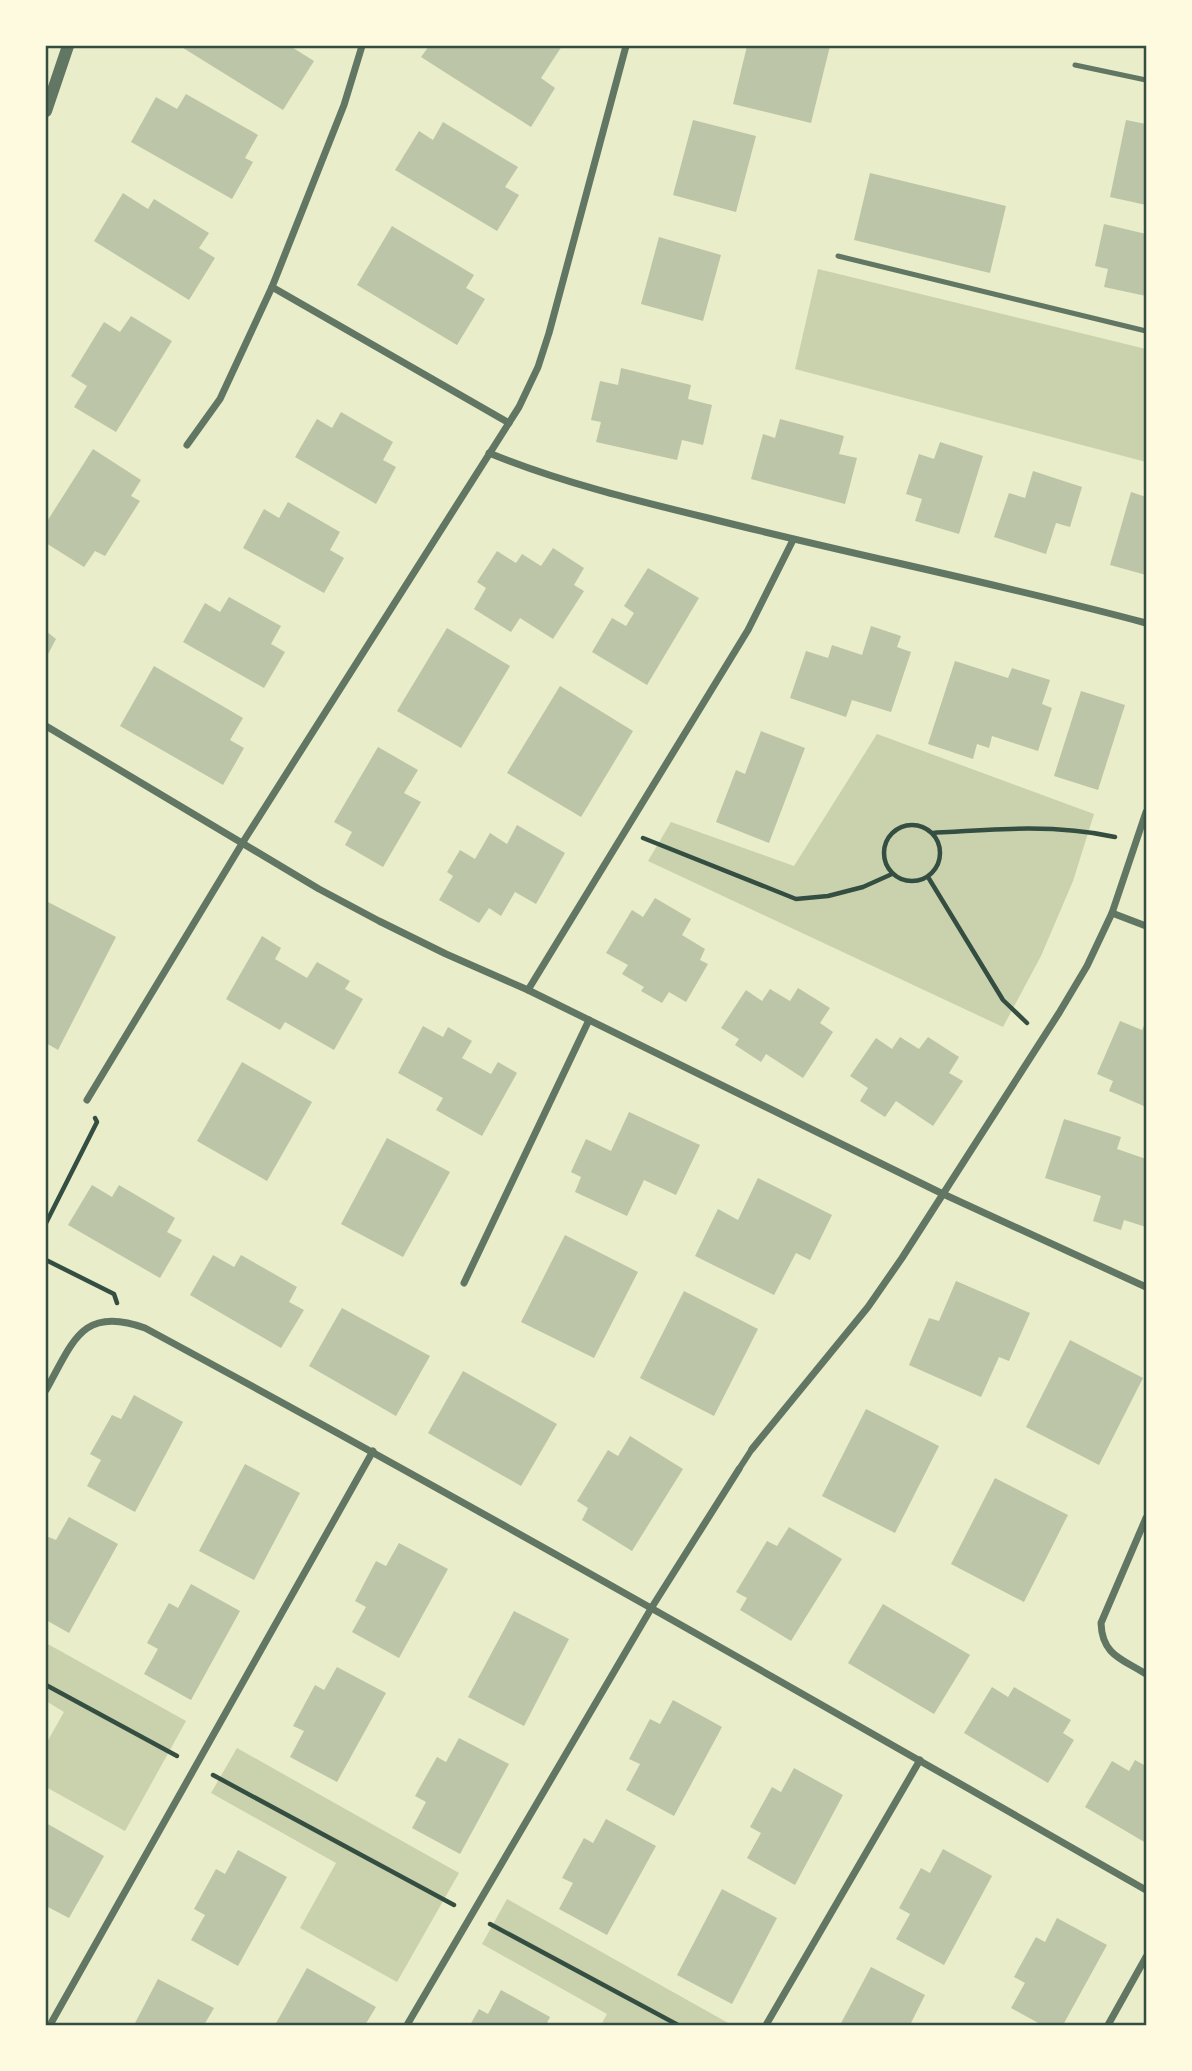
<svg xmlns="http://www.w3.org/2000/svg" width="1192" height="2071" font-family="'DejaVu Sans',sans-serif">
  <rect width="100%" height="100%" fill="#e9edc9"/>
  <g fill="#cad2ad">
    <polygon points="818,269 1146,349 1146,462 795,369"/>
    <polygon points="877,734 1094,814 1073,881 1041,956 1003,1027 648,861 671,822 794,866"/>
    <polygon points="46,1643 186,1721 125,1831 46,1787 46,1744 64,1712 46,1701"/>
    <polygon points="237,1748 459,1873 397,1982 300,1928 336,1863 211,1793"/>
    <polygon points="507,1899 730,2024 729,2025 601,2025 607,2014 482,1944"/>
  </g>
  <g fill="#bcc5a7">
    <polygon points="180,46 290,46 314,61 283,110"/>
    <polygon points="429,46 562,46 541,78 555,88 531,127 421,57"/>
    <polygon points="747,46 830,46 811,123 733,104"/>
    <polygon points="186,94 258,135 245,158 253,162 232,199 131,142 156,97 177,109"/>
    <polygon points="693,120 756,136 736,212 673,195"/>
    <polygon points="1126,120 1146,124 1146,205 1110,197"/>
    <polygon points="443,122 518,167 505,187 519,195 497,231 395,170 419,131 433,140"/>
    <polygon points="870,173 1006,206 990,273 854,240"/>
    <polygon points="123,193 148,209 154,199 209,233 199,248 215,258 189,300 94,241"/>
    <polygon points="1104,224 1146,234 1145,246 1146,247 1146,296 1104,287 1108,269 1095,266"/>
    <polygon points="392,226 474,275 466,288 485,299 457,345 357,285"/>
    <polygon points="659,237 721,255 703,321 641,304"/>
    <polygon points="131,316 172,341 116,432 74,407 87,386 71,376 104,322 120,332"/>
    <polygon points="621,368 691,385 688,399 712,405 703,445 682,440 677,460 596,442 601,422 591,420 600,381 618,385"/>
    <polygon points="341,412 393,442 383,460 396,467 376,504 295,457 317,419 332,428"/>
    <polygon points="780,419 844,436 839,454 857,458 845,504 751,479 763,434 775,438"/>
    <polygon points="940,442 983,456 959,534 915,521 922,499 906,494 919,454 934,459"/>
    <polygon points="93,449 141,480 131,496 140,501 105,556 95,551 84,567 46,543 46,523"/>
    <polygon points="1033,471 1082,487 1070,527 1056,523 1046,554 994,537 1009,493 1025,498"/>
    <polygon points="1131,492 1146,497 1146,575 1110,565"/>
    <polygon points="288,502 340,532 330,550 344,558 324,593 243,548 264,509 279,518"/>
    <polygon points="553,548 584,568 574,585 584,591 553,639 520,618 511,632 474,609 486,588 477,582 497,551 516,563 522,554 541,566"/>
    <polygon points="648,568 699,598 647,685 592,652 612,618 626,626 634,613 624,606"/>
    <polygon points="229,597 281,626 271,644 285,652 264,688 183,642 205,603 220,612"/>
    <polygon points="871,626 901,636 897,647 911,652 891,712 852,700 846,717 790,698 806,651 828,658 832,645 862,655"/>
    <polygon points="447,628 510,666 461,748 397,711"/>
    <polygon points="46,631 56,639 46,658"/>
    <polygon points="955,661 1008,678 1012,668 1050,680 1042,704 1052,708 1038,751 992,736 989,748 977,744 973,759 928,744"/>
    <polygon points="154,666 243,718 230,740 244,748 223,785 120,726"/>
    <polygon points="560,686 633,731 581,817 507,773"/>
    <polygon points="1081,691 1125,705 1098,790 1054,776"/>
    <polygon points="761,731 805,748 769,843 716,822 736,770 745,774"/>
    <polygon points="378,747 418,770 404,793 421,802 383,867 345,845 352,832 334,822"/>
    <polygon points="517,825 565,853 536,904 515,892 501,916 489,908 479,923 439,900 453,876 447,872 460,850 475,859 490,833 507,844"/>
    <polygon points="655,898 691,919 682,935 705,949 700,960 708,964 686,1002 669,992 662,1003 641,991 644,987 622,974 628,965 606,953 632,910 643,917"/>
    <polygon points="46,901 116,937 58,1050 46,1043"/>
    <polygon points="262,936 281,948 275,959 307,978 317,962 350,981 345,989 363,999 334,1050 285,1022 280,1030 226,999"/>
    <polygon points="798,988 830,1008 820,1023 833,1032 803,1078 766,1054 761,1062 735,1045 739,1039 721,1028 746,990 762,1001 770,989 790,1001"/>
    <polygon points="1120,1021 1142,1030 1146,1021 1146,1107 1109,1091 1113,1081 1097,1074"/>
    <polygon points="423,1026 443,1037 448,1027 472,1041 462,1058 491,1074 498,1062 517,1073 482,1136 436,1110 443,1098 398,1073"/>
    <polygon points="900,1037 919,1049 928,1037 959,1057 949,1073 963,1081 933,1126 896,1101 885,1117 860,1101 868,1088 850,1076 876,1038 892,1049"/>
    <polygon points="242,1062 312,1102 267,1181 197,1141"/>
    <polygon points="629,1112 700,1145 676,1195 644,1180 627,1216 575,1192 581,1177 571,1172 586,1139 611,1151"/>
    <polygon points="1064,1119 1121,1137 1117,1149 1146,1159 1146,1227 1124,1220 1121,1230 1093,1221 1101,1196 1045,1178"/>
    <polygon points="387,1138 450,1172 403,1257 341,1224"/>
    <polygon points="758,1178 832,1215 810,1260 796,1253 774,1295 695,1256 718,1209 738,1220"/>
    <polygon points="92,1185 112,1197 119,1185 175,1218 167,1232 182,1240 160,1278 68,1225"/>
    <polygon points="565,1235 638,1272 594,1358 521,1322"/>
    <polygon points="213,1255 234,1267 241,1255 297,1287 289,1302 304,1310 281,1348 190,1295"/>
    <polygon points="956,1281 1030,1313 1009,1361 999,1357 981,1397 909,1365 929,1318 939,1321"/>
    <polygon points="684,1291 758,1329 714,1416 640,1378"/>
    <polygon points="342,1308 430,1356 396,1416 309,1366"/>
    <polygon points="1070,1340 1143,1378 1099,1465 1026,1427"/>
    <polygon points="463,1371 557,1424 521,1486 428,1433"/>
    <polygon points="134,1395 183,1422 135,1512 87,1486 101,1460 90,1454 112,1415 121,1419"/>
    <polygon points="866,1409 939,1446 895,1533 822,1496"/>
    <polygon points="630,1436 683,1469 632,1551 582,1520 588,1508 577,1501 608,1450 618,1456"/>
    <polygon points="245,1464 300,1493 254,1580 199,1551"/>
    <polygon points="995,1478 1068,1515 1024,1602 951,1564"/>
    <polygon points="69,1517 118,1544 69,1633 46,1620 46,1536 56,1540"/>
    <polygon points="789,1527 842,1559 791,1641 740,1610 747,1598 736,1592 767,1541 777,1546"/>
    <polygon points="399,1543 448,1569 399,1658 352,1632 366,1607 355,1601 376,1561 386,1566"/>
    <polygon points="191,1584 240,1611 191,1700 144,1674 158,1649 147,1643 169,1603 178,1608"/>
    <polygon points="883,1604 970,1655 934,1714 848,1663"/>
    <polygon points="514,1611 569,1639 524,1726 468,1697"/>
    <polygon points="337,1667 386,1693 337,1782 290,1757 304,1731 293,1726 315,1685 324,1690"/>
    <polygon points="992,1687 1008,1697 1014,1687 1071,1720 1063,1733 1074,1740 1048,1783 964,1733"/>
    <polygon points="673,1700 722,1727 674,1816 626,1790 640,1764 629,1759 650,1719 660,1724"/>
    <polygon points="459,1738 509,1764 460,1854 412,1828 426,1802 415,1796 437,1757 446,1762"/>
    <polygon points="1135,1760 1146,1766 1146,1843 1085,1807 1112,1761 1129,1771"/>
    <polygon points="794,1768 843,1795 795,1885 747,1858 761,1833 750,1827 772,1787 781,1792"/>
    <polygon points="606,1819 656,1846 607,1935 559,1909 573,1883 562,1878 584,1838 593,1843"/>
    <polygon points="46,1823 104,1856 69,1918 46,1906"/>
    <polygon points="943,1849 992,1876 944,1965 896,1939 910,1914 899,1908 921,1868 930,1873"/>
    <polygon points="238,1850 287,1877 238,1966 191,1940 205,1915 194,1909 216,1869 225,1874"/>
    <polygon points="722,1889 777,1918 732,2004 677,1975"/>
    <polygon points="1057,1918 1107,1945 1063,2025 1042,2025 1011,2008 1025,1983 1014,1977 1036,1937 1045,1942"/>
    <polygon points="871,1967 925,1995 910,2025 840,2025"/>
    <polygon points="307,1968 376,2007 365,2025 275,2025"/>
    <polygon points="158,1979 214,2008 204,2025 134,2025"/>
    <polygon points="501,1990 550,2017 546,2025 470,2025 479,2009 488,2014"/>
  </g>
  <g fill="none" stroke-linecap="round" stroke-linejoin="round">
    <g stroke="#344e41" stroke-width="4.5">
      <circle cx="912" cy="853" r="28"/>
      <path d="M 933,833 C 994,829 1055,824 1115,837"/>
      <polyline points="643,838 796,899 828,896 863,887 892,874"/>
      <polyline points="928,877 1003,1000 1027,1023"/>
      <polyline points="46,1223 97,1122 95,1118"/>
      <polyline points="46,1260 114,1294 117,1303"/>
      <polyline points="46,1685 177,1756"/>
      <polyline points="213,1775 454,1905"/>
      <polyline points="490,1924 678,2025"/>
    </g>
    <g stroke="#617663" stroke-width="5">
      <polyline points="1075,65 1146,80"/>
      <polyline points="838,256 1146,331"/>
    </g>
    <polyline stroke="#617663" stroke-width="6" points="739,1469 752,1449"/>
    <g stroke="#617663" stroke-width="7">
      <polyline points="272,287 509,423"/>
      <polyline points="187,445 220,399 272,287 344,105 362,46"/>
      <path d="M 489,453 C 560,482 634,500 708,518 C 854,555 1001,584 1146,623"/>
      <polyline points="46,726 319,889 379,921 446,954 528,990 941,1193 1146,1287"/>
      <polyline points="1112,913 1146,926"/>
      <polyline points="528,990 748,630 793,540"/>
      <polyline points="87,1100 243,842 519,407 538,367 549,333 626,46"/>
      <polyline points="464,1283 589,1020"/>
      <path d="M 46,1390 C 73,1342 82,1305 145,1328 C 482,1510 814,1700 1146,1890"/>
      <polyline points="752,1449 868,1307 902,1258 1059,1013 1087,966 1112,913 1146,812"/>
      <path d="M 1146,1518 L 1101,1623 C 1102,1655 1122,1659 1146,1674"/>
      <polyline points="50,2025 373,1451"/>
      <polyline points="407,2025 652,1607 739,1469"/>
      <polyline points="766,2025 920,1760"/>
      <polyline points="1108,2025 1146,1957"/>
    </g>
    <polyline stroke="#617663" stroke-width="12" points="46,111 68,46"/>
  </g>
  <rect width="1192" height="2071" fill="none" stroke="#fefae0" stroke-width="94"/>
  <rect x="47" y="47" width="1098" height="1977" fill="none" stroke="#344e41" stroke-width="2.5"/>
</svg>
